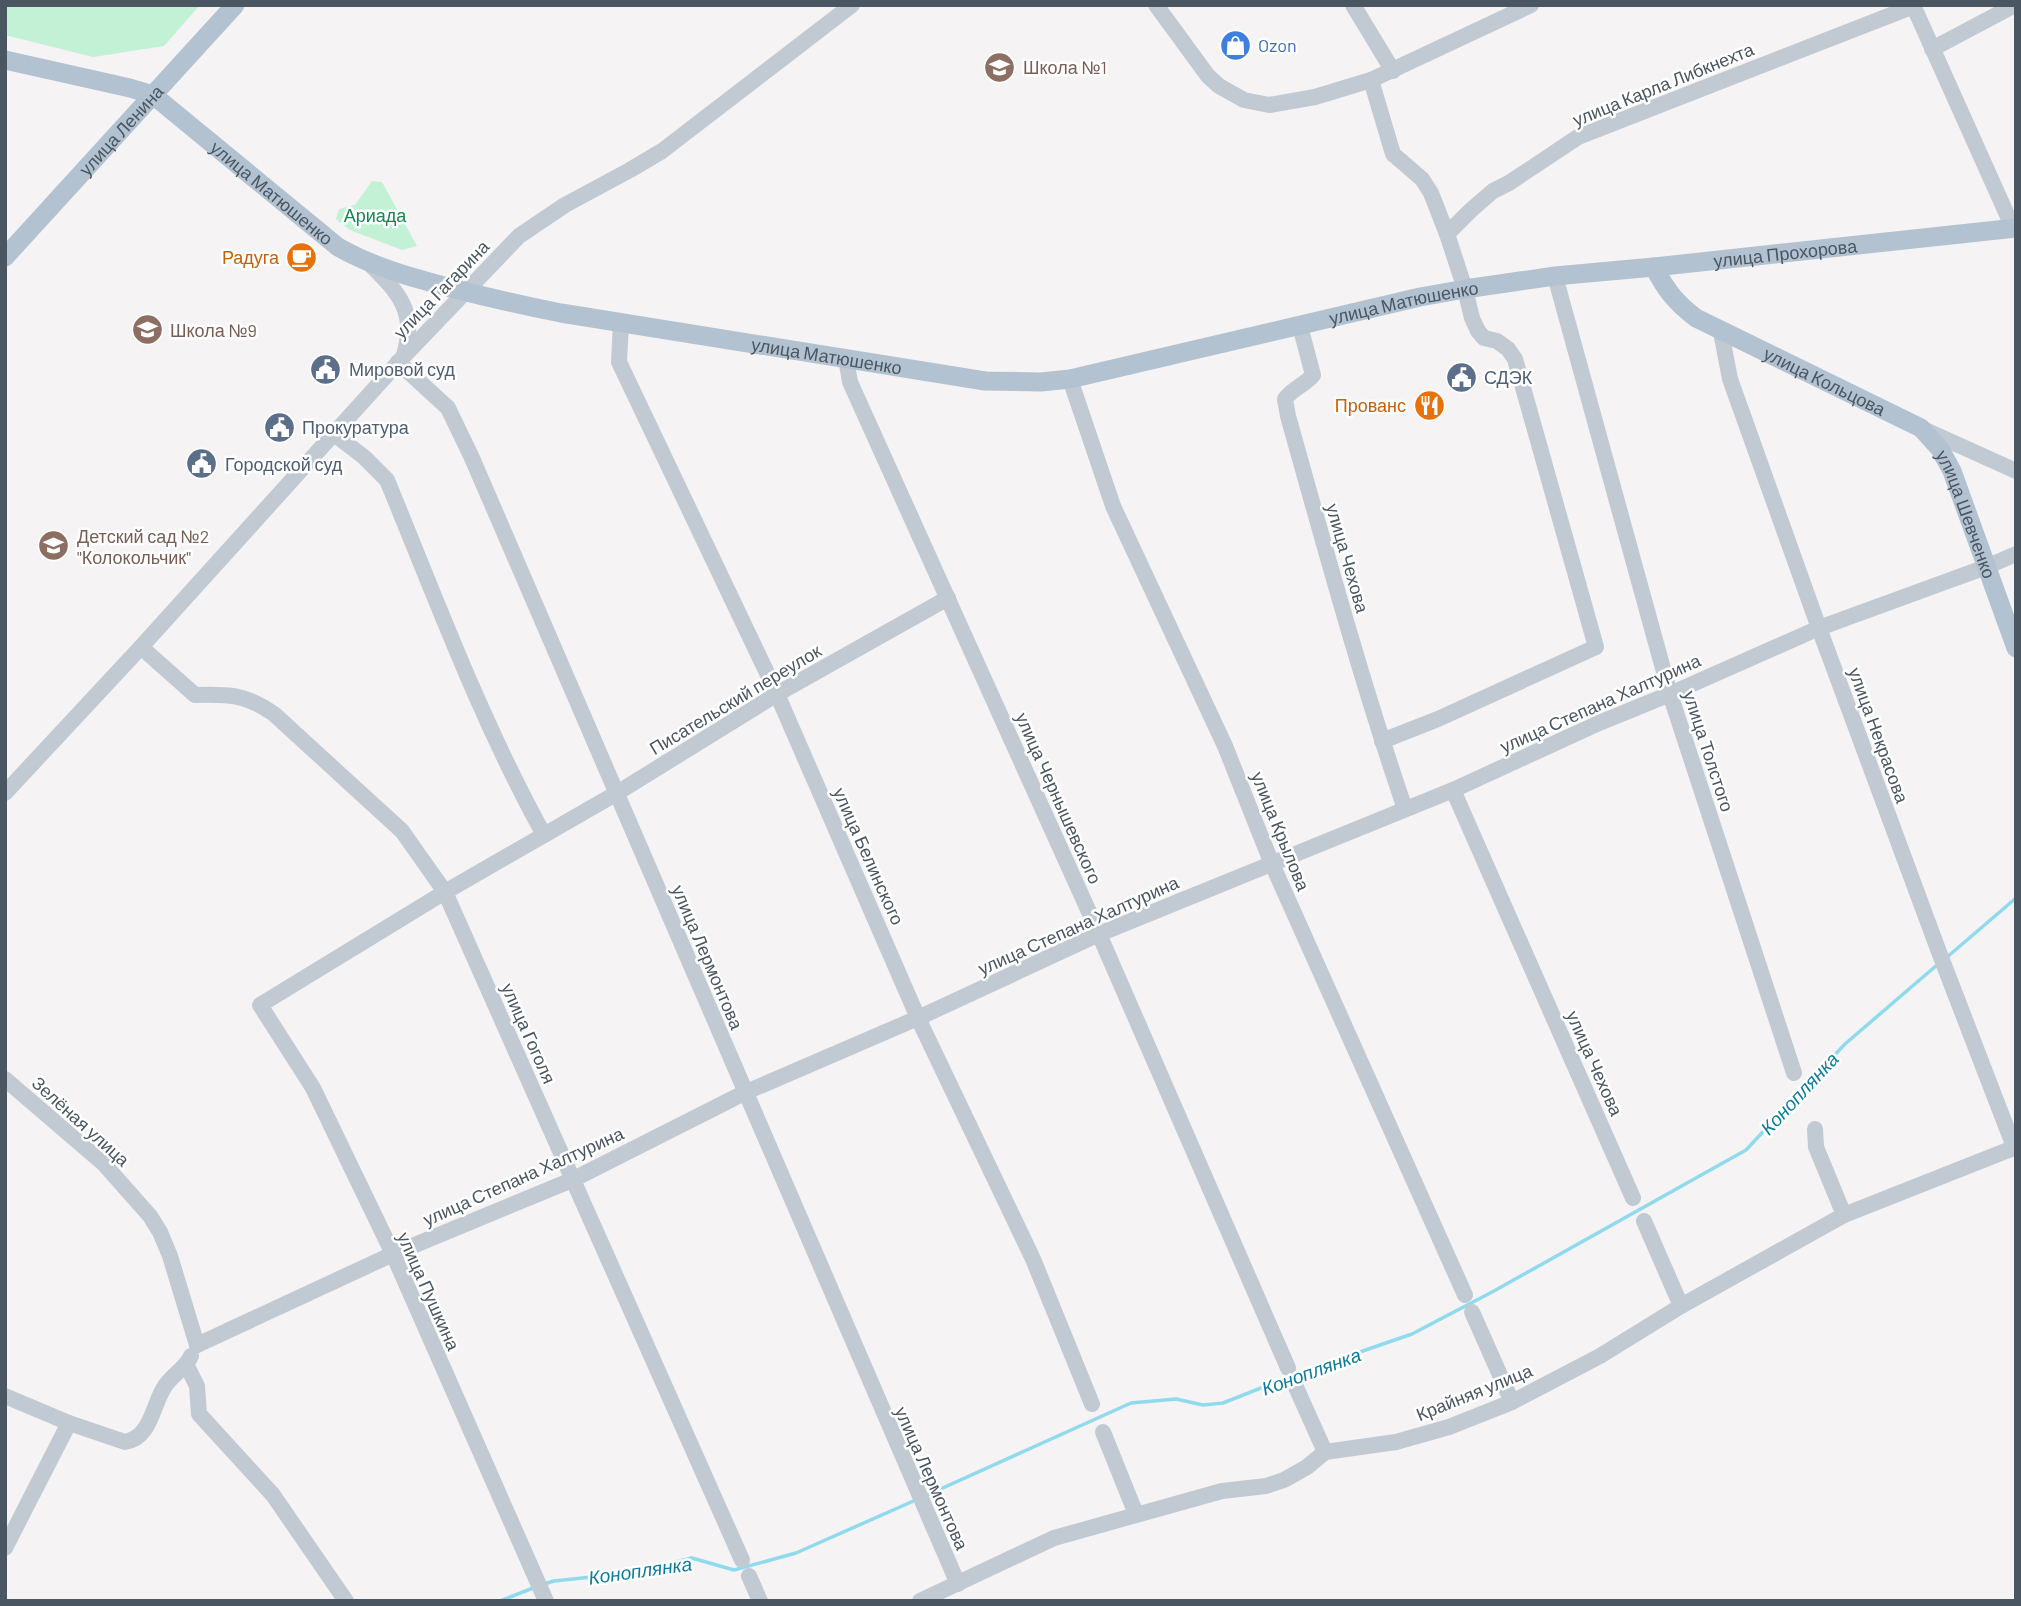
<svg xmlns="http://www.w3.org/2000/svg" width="2021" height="1606" font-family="Barlow,sans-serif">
  <rect width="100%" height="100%" fill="#f5f3f3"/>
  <g fill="#c3f1d5">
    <polygon points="5,5 200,5 164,46 93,57 5,35"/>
    <polygon points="372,181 382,182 417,246 402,250 350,230 336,219 339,209 355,205"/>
  </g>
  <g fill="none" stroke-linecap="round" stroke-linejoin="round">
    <g stroke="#90daee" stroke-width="3.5">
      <polyline points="1946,958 2016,898"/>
      <polyline points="925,1496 1131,1403 1176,1399 1203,1405 1223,1403 1299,1373 1412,1334 1494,1291 1746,1150 1845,1044 1937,965"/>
      <polyline points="544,1584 554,1581 630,1573 692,1558 734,1570 796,1553 918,1499"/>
      <polyline points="500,1601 533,1588"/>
    </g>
    <g stroke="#c1cad2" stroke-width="16">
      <polyline points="1156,5 1208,76 1219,86 1244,100 1269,105 1315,97 1371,80 1531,5"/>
      <polyline points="1353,5 1393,71"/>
      <polyline points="1913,5 2013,228"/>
      <polyline points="1932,49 2015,5"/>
      <polyline points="1371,80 1393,154 1422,179 1431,193 1447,234 1465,289 1472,318 1478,331 1484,338 1497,341 1508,349 1515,359 1596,647 1438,719 1382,741"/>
      <polyline points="1447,234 1471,210 1493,191 1509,183 1578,137 1914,6"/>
      <path d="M 370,264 C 399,293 417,312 404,355"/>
      <polyline points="1555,276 1670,694 1794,1073"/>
      <polyline points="621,323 619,362 777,694 918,1018 1033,1259 1092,1404"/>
      <path d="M 1300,326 L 1313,375 C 1305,385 1293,388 1285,399 L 1288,416 C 1325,548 1361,680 1405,809"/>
      <polyline points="1721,332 1730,379 1819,628 1939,952 2014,1147"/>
      <polyline points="846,359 850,382 1099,934 1288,1368"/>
      <polyline points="398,362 448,408 472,458 958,1584"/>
      <polyline points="1070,379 1113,506 1225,746 1272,864 1465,1295"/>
      <polyline points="1923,429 2016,471"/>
      <path d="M 334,434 L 364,457 L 387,480 C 436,599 481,721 544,835"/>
      <path d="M 141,647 L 195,695 C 229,694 245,694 274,714 L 402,831 L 445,892 L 742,1560"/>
      <polyline points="1453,790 1633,1198"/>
      <polyline points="5,793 141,647 404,356 519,236 565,205 630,170 662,151 852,5"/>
      <polyline points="5,1079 104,1164 150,1216 160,1232 170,1256 197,1345"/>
      <polyline points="1815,1129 1816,1147 1844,1215"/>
      <polyline points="1644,1221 1681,1306"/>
      <polyline points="1472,1312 1512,1402"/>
      <polyline points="197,1345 393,1254 572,1180 744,1093 918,1018 1099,934 1453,790 1599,723 1670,694 1819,628 1986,567 2016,554"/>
      <polyline points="187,1366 197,1386 199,1414 273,1495 346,1601"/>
      <polyline points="1295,1385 1325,1452"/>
      <path d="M 5,1396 L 69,1423 L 125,1442 C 152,1437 152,1405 165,1386 C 173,1374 185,1369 191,1356"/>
      <polyline points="1103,1432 1136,1514"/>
      <polyline points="5,1548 69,1423"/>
      <polyline points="749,1576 760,1601"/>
      <polyline points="546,1601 393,1254 313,1088 260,1005 445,892 617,793 777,694 948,598"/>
      <polyline points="920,1601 1054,1538 1222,1491 1266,1486 1284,1480 1307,1467 1325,1452 1396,1442 1449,1427 1512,1402 1600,1356 1681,1306 1844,1215 2016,1147"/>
    </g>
    <g stroke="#b3c2d1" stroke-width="19">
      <path id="s1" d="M 5,60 L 130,88 L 153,95 L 338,247 C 375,268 414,278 455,289 C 490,298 525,306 561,313 L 985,381 L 1041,382 L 1070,379 L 1420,297 L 1465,289 L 1555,276 L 1654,267 L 2016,228"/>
      <path id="s2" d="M 5,257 L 235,5"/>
      <path id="s3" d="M 1654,267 C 1666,290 1675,302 1696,318 L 1921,428 L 1940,449 L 1952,471 L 2016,648"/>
    </g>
  </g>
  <defs>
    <symbol id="shop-disc" viewBox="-11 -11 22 22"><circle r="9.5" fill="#3f7fe0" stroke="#fff"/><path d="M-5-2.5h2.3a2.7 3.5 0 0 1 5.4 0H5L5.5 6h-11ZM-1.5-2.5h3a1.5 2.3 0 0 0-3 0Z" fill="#fff"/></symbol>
    <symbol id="school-disc" viewBox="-11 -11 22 22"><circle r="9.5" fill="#8d6e63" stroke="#fff"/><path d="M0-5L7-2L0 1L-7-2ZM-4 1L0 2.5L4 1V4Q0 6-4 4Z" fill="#fff"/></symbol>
    <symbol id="cafe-disc" viewBox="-11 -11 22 22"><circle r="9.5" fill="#e8710a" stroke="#fff"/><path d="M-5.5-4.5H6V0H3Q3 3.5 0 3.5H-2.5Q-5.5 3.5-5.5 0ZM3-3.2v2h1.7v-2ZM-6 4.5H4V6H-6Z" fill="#fff"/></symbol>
    <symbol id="civic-disc" viewBox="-11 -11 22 22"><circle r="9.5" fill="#5c6f8a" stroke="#fff"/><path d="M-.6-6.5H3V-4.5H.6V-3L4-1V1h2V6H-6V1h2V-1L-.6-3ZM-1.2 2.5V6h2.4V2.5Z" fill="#fff"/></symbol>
    <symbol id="restaurant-disc" viewBox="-11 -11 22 22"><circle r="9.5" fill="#e8710a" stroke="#fff"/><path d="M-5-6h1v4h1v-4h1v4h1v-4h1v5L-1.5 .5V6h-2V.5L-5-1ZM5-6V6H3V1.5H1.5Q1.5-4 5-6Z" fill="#fff"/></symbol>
  </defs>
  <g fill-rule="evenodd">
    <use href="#shop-disc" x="1218" y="28" width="35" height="35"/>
    <use href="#school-disc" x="982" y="50" width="35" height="35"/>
    <use href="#cafe-disc" x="284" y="240" width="35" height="35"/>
    <use href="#school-disc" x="130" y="312" width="35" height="35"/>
    <use href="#civic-disc" x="308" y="352" width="35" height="35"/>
    <use href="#civic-disc" x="1444" y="360" width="35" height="35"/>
    <use href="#restaurant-disc" x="1412" y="388" width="35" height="35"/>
    <use href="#civic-disc" x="262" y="410" width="35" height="35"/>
    <use href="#civic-disc" x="184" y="446" width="35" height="35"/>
    <use href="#school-disc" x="36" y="528" width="35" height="35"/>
  </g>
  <g text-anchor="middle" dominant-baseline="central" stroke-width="5" stroke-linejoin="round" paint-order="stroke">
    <g font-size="18" fill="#366cbe" stroke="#fff" text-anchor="start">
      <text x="1258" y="45">Ozon</text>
    </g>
    <g font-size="18" fill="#785e54" stroke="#fff" text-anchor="start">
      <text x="1023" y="67">Школа №1</text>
      <text x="170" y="330">Школа №9</text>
      <text x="77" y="536">Детский сад №2<tspan x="77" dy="21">"Колокольчик"</tspan></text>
    </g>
    <g font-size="18" fill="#4a5661" stroke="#fff">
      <text transform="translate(1663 84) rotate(-22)">улица Карла Либкнехта</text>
      <text stroke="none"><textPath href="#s2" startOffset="172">улица Ленина</textPath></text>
      <text stroke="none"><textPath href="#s1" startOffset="306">улица Матюшенко</textPath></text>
      <text stroke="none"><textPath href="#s1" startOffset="1867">улица Прохорова</textPath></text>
      <text transform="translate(441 289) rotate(-46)">улица Гагарина</text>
      <text stroke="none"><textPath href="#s1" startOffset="1482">улица Матюшенко</textPath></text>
      <text stroke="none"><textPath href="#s1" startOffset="894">улица Матюшенко</textPath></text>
      <text stroke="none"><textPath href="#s3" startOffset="210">улица Кольцова</textPath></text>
      <text stroke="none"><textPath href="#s3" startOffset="416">улица Шевченко</textPath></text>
      <text transform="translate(1348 558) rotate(74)">улица Чехова</text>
      <text transform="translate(735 699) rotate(-31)">Писательский переулок</text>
      <text transform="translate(1600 703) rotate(-24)">улица Степана Халтурина</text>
      <text transform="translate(1879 735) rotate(70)">улица Некрасова</text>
      <text transform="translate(1709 751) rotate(72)">улица Толстого</text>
      <text transform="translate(1059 798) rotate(66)">улица Чернышевского</text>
      <text transform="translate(1281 831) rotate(68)">улица Крылова</text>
      <text transform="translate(869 856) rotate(66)">улица Белинского</text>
      <text transform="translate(1078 925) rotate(-24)">улица Степана Халтурина</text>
      <text transform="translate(708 957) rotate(67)">улица Лермонтова</text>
      <text transform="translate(529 1033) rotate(66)">улица Гоголя</text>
      <text transform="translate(1595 1063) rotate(66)">улица Чехова</text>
      <text transform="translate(81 1121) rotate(42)">Зелёная улица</text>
      <text transform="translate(523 1176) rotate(-24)">улица Степана Халтурина</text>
      <text transform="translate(429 1291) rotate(66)">улица Пушкина</text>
      <text transform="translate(1474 1392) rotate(-22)">Крайняя улица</text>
      <text transform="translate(932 1478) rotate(66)">улица Лермонтова</text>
    </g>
    <g font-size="18" fill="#17864f" stroke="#fff">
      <text x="375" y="215">Ариада</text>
    </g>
    <g font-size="18" fill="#c56008" stroke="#fff" text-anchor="end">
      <text x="279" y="257">Радуга</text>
      <text x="1406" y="405">Прованс</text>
    </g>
    <g font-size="18" fill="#4e5e75" stroke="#fff" text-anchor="start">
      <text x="349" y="369">Мировой суд</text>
      <text x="1484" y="377">СДЭК</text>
      <text x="302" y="427">Прокуратура</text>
      <text x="225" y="464">Городской суд</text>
    </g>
    <g font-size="19" font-style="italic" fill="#0c7c9b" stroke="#fff">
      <text transform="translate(1799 1093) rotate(-47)">Коноплянка</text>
      <text transform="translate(1311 1371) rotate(-20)">Коноплянка</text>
      <text transform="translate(640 1570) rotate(-8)">Коноплянка</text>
    </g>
  </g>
  <rect width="2021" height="1606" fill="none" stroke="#4a5661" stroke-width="14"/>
</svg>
